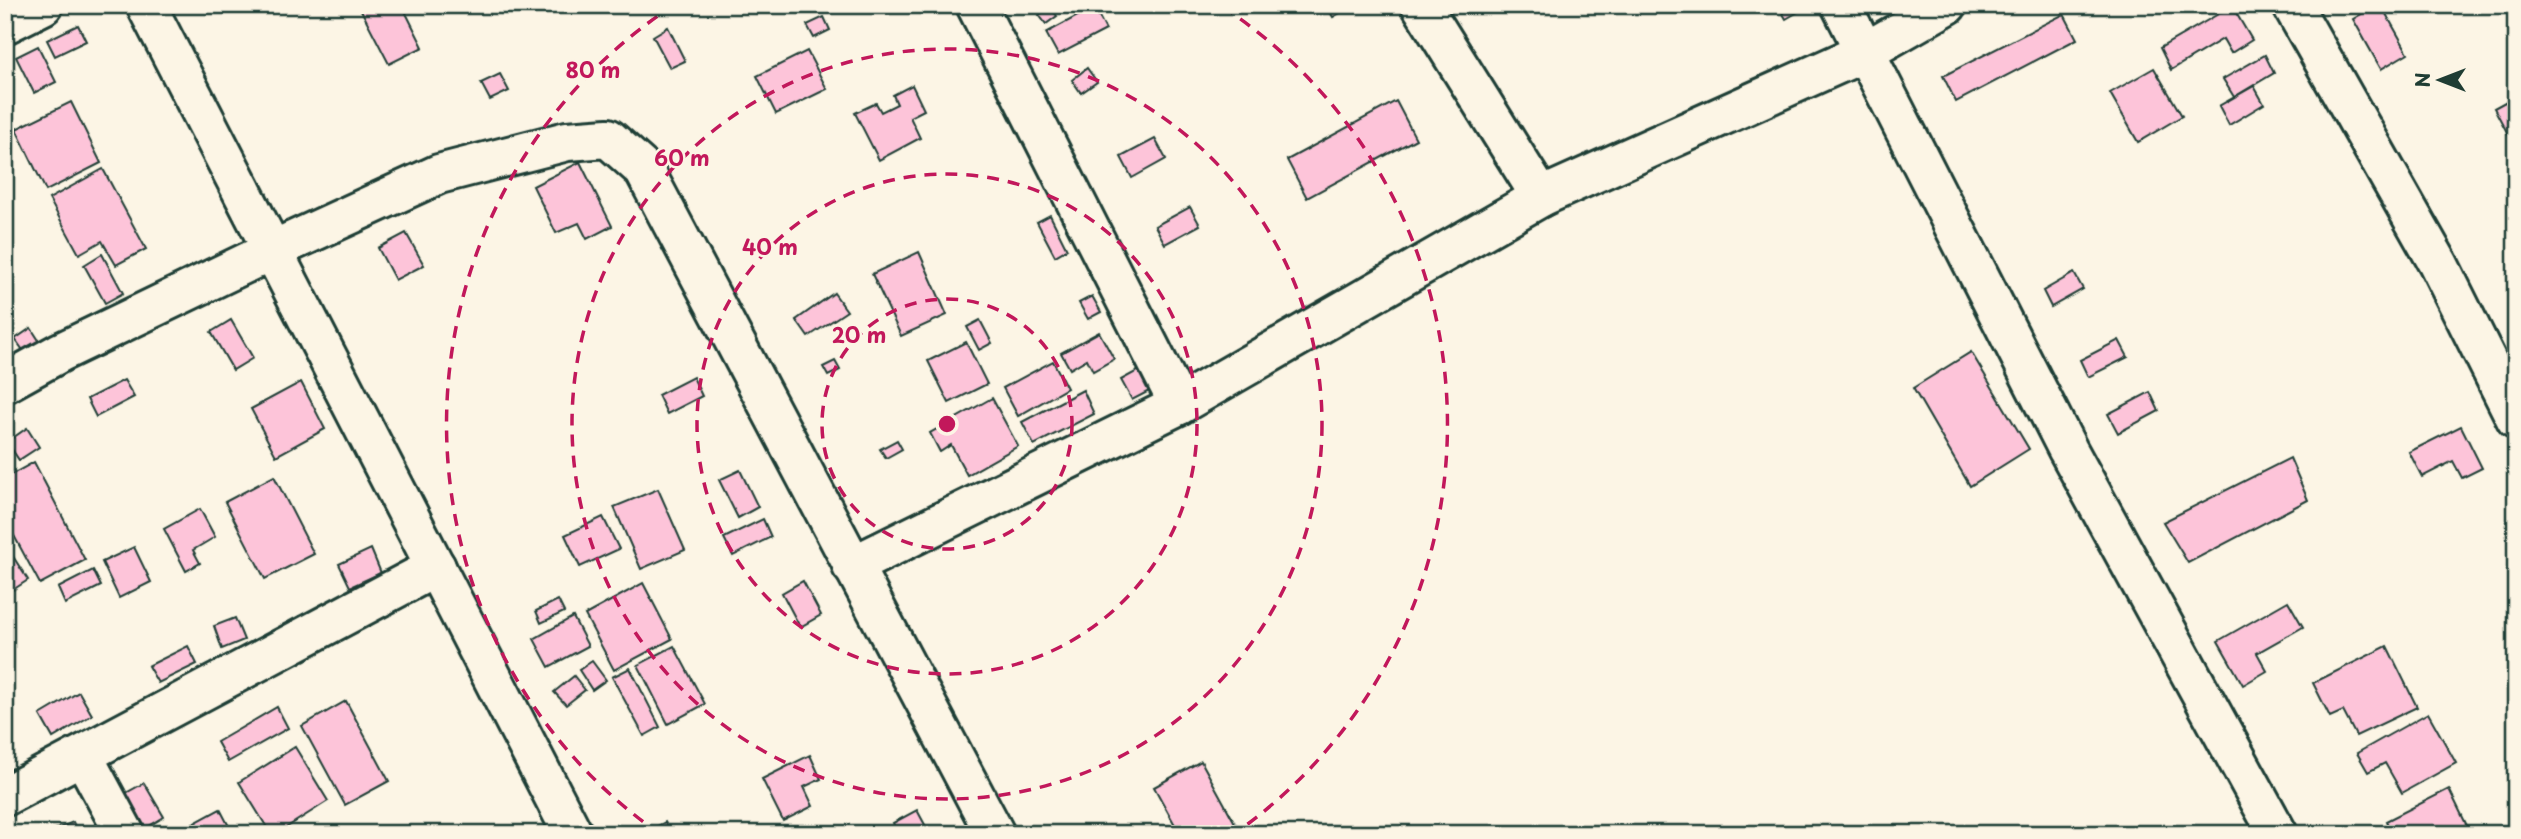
<svg xmlns="http://www.w3.org/2000/svg" width="2521" height="839" font-family="'Playpen Sans',sans-serif">
  <rect width="100%" height="100%" fill="#fcf5e5"/>
  <filter id="ink" filterUnits="userSpaceOnUse"><feTurbulence type="fractalNoise" baseFrequency=".0143" numOctaves="2"/><feDisplacementMap in="SourceGraphic" scale="14" xChannelSelector="R" yChannelSelector="G"/><feConvolveMatrix kernelMatrix="1 2 1 2 8 2 1 2 1" color-interpolation-filters="sRGB"/></filter>
  <g filter="url(#ink)">
    <g fill="#fdc4d9" stroke="#1f3d34" stroke-width="2">
      <polygon points="370,5 402,5 423,47 389,64 361,10"/>
      <polygon points="1326,5 1353,5 1333,17"/>
      <polygon points="1778,5 1810,5 1786,19"/>
      <polygon points="2377,5 2381,5 2408,53 2381,69 2353,19"/>
      <polygon points="2232,6 2252,40 2231,53 2223,39 2171,70 2160,48"/>
      <polygon points="1050,7 1057,16 1046,24 1039,15"/>
      <polygon points="1094,7 1106,30 1058,55 1046,33"/>
      <polygon points="2064,14 2077,39 1956,102 1943,76"/>
      <polygon points="824,17 830,30 814,38 807,25"/>
      <polygon points="78,25 86,41 55,56 47,40"/>
      <polygon points="668,27 685,61 670,68 653,36"/>
      <polygon points="38,46 56,82 34,93 16,57"/>
      <polygon points="807,51 827,89 776,114 757,76"/>
      <polygon points="2265,55 2274,73 2234,97 2223,79"/>
      <polygon points="1087,68 1097,82 1081,93 1072,80"/>
      <polygon points="2154,68 2182,116 2138,142 2110,93"/>
      <polygon points="500,74 509,91 490,100 481,83"/>
      <polygon points="912,85 924,110 910,117 920,138 879,160 855,113 876,103 881,112 897,104 893,95"/>
      <polygon points="2254,86 2264,104 2229,125 2219,106"/>
      <polygon points="2516,96 2516,149 2494,108"/>
      <polygon points="1396,101 1416,139 1307,198 1287,160"/>
      <polygon points="71,102 101,163 46,191 16,129"/>
      <polygon points="1155,139 1166,159 1132,178 1121,157"/>
      <polygon points="580,162 612,226 587,239 579,223 556,233 533,186"/>
      <polygon points="103,169 146,249 116,265 102,241 79,254 49,199"/>
      <polygon points="1190,207 1200,225 1165,244 1155,226"/>
      <polygon points="1050,215 1067,249 1055,256 1037,222"/>
      <polygon points="406,233 424,265 395,280 378,248"/>
      <polygon points="919,252 947,315 901,336 872,274"/>
      <polygon points="102,254 123,293 105,303 84,265"/>
      <polygon points="2074,273 2083,289 2051,307 2043,291"/>
      <polygon points="834,293 847,311 808,337 796,320"/>
      <polygon points="1092,296 1101,312 1088,319 1079,303"/>
      <polygon points="231,320 253,358 233,370 211,332"/>
      <polygon points="980,320 992,343 979,350 967,327"/>
      <polygon points="31,328 40,342 25,353 15,339"/>
      <polygon points="1099,332 1114,359 1093,371 1087,359 1070,369 1061,353"/>
      <polygon points="2119,340 2128,357 2088,377 2080,360"/>
      <polygon points="966,342 987,384 949,403 928,361"/>
      <polygon points="1971,352 2029,449 1970,486 1913,388"/>
      <polygon points="835,361 840,370 828,376 823,367"/>
      <polygon points="1053,361 1067,388 1018,416 1003,388"/>
      <polygon points="1141,369 1153,389 1132,400 1121,380"/>
      <polygon points="693,377 702,396 667,414 658,395"/>
      <polygon points="124,380 134,397 96,417 87,399"/>
      <polygon points="301,382 325,429 276,456 251,409"/>
      <polygon points="1083,390 1094,414 1034,445 1022,422"/>
      <polygon points="2150,392 2159,411 2118,433 2108,414"/>
      <polygon points="992,398 1018,446 967,475 951,445 940,452 930,433"/>
      <polygon points="2461,426 2482,468 2462,478 2453,461 2422,477 2409,452"/>
      <polygon points="27,428 39,447 19,460 7,442"/>
      <polygon points="897,440 902,449 886,458 880,449"/>
      <polygon points="2290,458 2308,500 2188,563 2163,522"/>
      <polygon points="34,462 85,560 40,584 5,519 5,478"/>
      <polygon points="740,470 758,507 738,518 719,480"/>
      <polygon points="274,476 314,554 265,579 225,502"/>
      <polygon points="658,489 685,550 641,569 614,507"/>
      <polygon points="200,509 215,537 193,550 200,563 186,571 164,529"/>
      <polygon points="603,517 619,549 580,567 565,535"/>
      <polygon points="763,519 771,537 733,556 724,538"/>
      <polygon points="5,544 28,580 5,595"/>
      <polygon points="134,547 151,582 119,598 102,562"/>
      <polygon points="371,549 381,573 350,587 339,564"/>
      <polygon points="93,570 101,586 65,604 58,588"/>
      <polygon points="803,581 821,615 800,627 782,593"/>
      <polygon points="643,583 672,639 614,670 585,615"/>
      <polygon points="558,600 564,612 541,623 536,611"/>
      <polygon points="2288,601 2303,627 2257,653 2267,671 2243,685 2218,641"/>
      <polygon points="573,617 588,646 549,667 534,639"/>
      <polygon points="235,618 244,640 222,649 214,626"/>
      <polygon points="188,646 197,664 158,683 148,666"/>
      <polygon points="674,646 705,704 668,724 638,665"/>
      <polygon points="2387,646 2417,707 2356,736 2343,711 2330,717 2313,683"/>
      <polygon points="592,661 606,680 592,690 579,670"/>
      <polygon points="630,668 660,727 644,736 612,677"/>
      <polygon points="574,676 585,690 566,705 554,692"/>
      <polygon points="79,692 92,715 53,738 40,715"/>
      <polygon points="346,701 389,781 345,805 302,726"/>
      <polygon points="277,707 288,728 228,762 217,742"/>
      <polygon points="2428,713 2456,763 2402,793 2385,763 2368,772 2357,753"/>
      <polygon points="295,747 328,801 276,834 271,834 239,782"/>
      <polygon points="810,755 821,779 804,787 813,806 783,821 762,779"/>
      <polygon points="1201,761 1241,834 1180,834 1154,787"/>
      <polygon points="144,783 164,817 139,832 119,797"/>
      <polygon points="2449,789 2471,834 2392,834 2386,821"/>
      <polygon points="220,809 233,834 176,834 176,833"/>
      <polygon points="917,810 930,834 898,834 893,823"/>
      <polygon points="73,822 78,834 45,834"/>
      <polygon points="665,822 671,834 643,834"/>
    </g>
    <g fill="none" stroke-linecap="round" stroke-linejoin="round">
      <defs>
        <g id="minor">
          <polyline points="146,5 573,834"/>
          <polyline points="976,5 1179,405"/>
          <polyline points="1421,5 1541,197"/>
          <polyline points="1841,5 2068,450 2278,834"/>
          <polyline points="2292,5 2438,263 2516,419"/>
          <polyline points="5,24 43,5"/>
          <polyline points="5,383 61,352 273,250 439,174 567,141 608,138 644,170 995,834"/>
          <polyline points="852,566 1179,405 1541,197 1865,52 1947,5"/>
          <polyline points="83,756 125,834"/>
          <polyline points="5,796 436,567"/>
        </g>
      </defs>
      <use href="#minor" stroke="#1f3d34" stroke-width="44"/>
      <use href="#minor" stroke="#fcf5e5" stroke-width="38"/>
    </g>
  </g>
  <g fill="none" stroke="#c2185b" stroke-width="3.5" stroke-dasharray="12 9">
    <circle cx="947" cy="424" r="125"/>
    <circle cx="947" cy="424" r="250"/>
    <circle cx="947" cy="424" r="375"/>
    <path d="M660 834A500 500 0 0 1 671 7M1223 7A500 500 0 0 1 1234 834"/>
  </g>
  <circle cx="947" cy="424" r="10" fill="#c2185b" stroke="#fcf5e5" stroke-width="3.5"/>
  <g font-size="21" text-anchor="middle" font-weight="bold" fill="#c2185b" stroke="#fcf5e5" stroke-width="5" stroke-linejoin="round" paint-order="stroke">
    <text x="593" y="78">80 m</text>
    <text x="682" y="166">60 m</text>
    <text x="770" y="255">40 m</text>
    <text x="859" y="343">20 m</text>
  </g>
  <rect width="2521" height="839" fill="none" stroke="#fcf5e5" stroke-width="28"/>
  <rect x="14" y="14" width="2493" height="811" fill="none" stroke="#1f3d34" stroke-width="2.5" filter="url(#ink)"/>
  <g transform="translate(2440 80) rotate(270)" stroke="#fcf5e5" stroke-width="5" paint-order="stroke">
  <path d="M0-5L12 26L0 18L-12 26Z" fill="#1f3d34"/>
  <text y="-10" font-size="19" font-weight="bold" text-anchor="middle" fill="#1f3d34">N</text>
  </g>
</svg>
